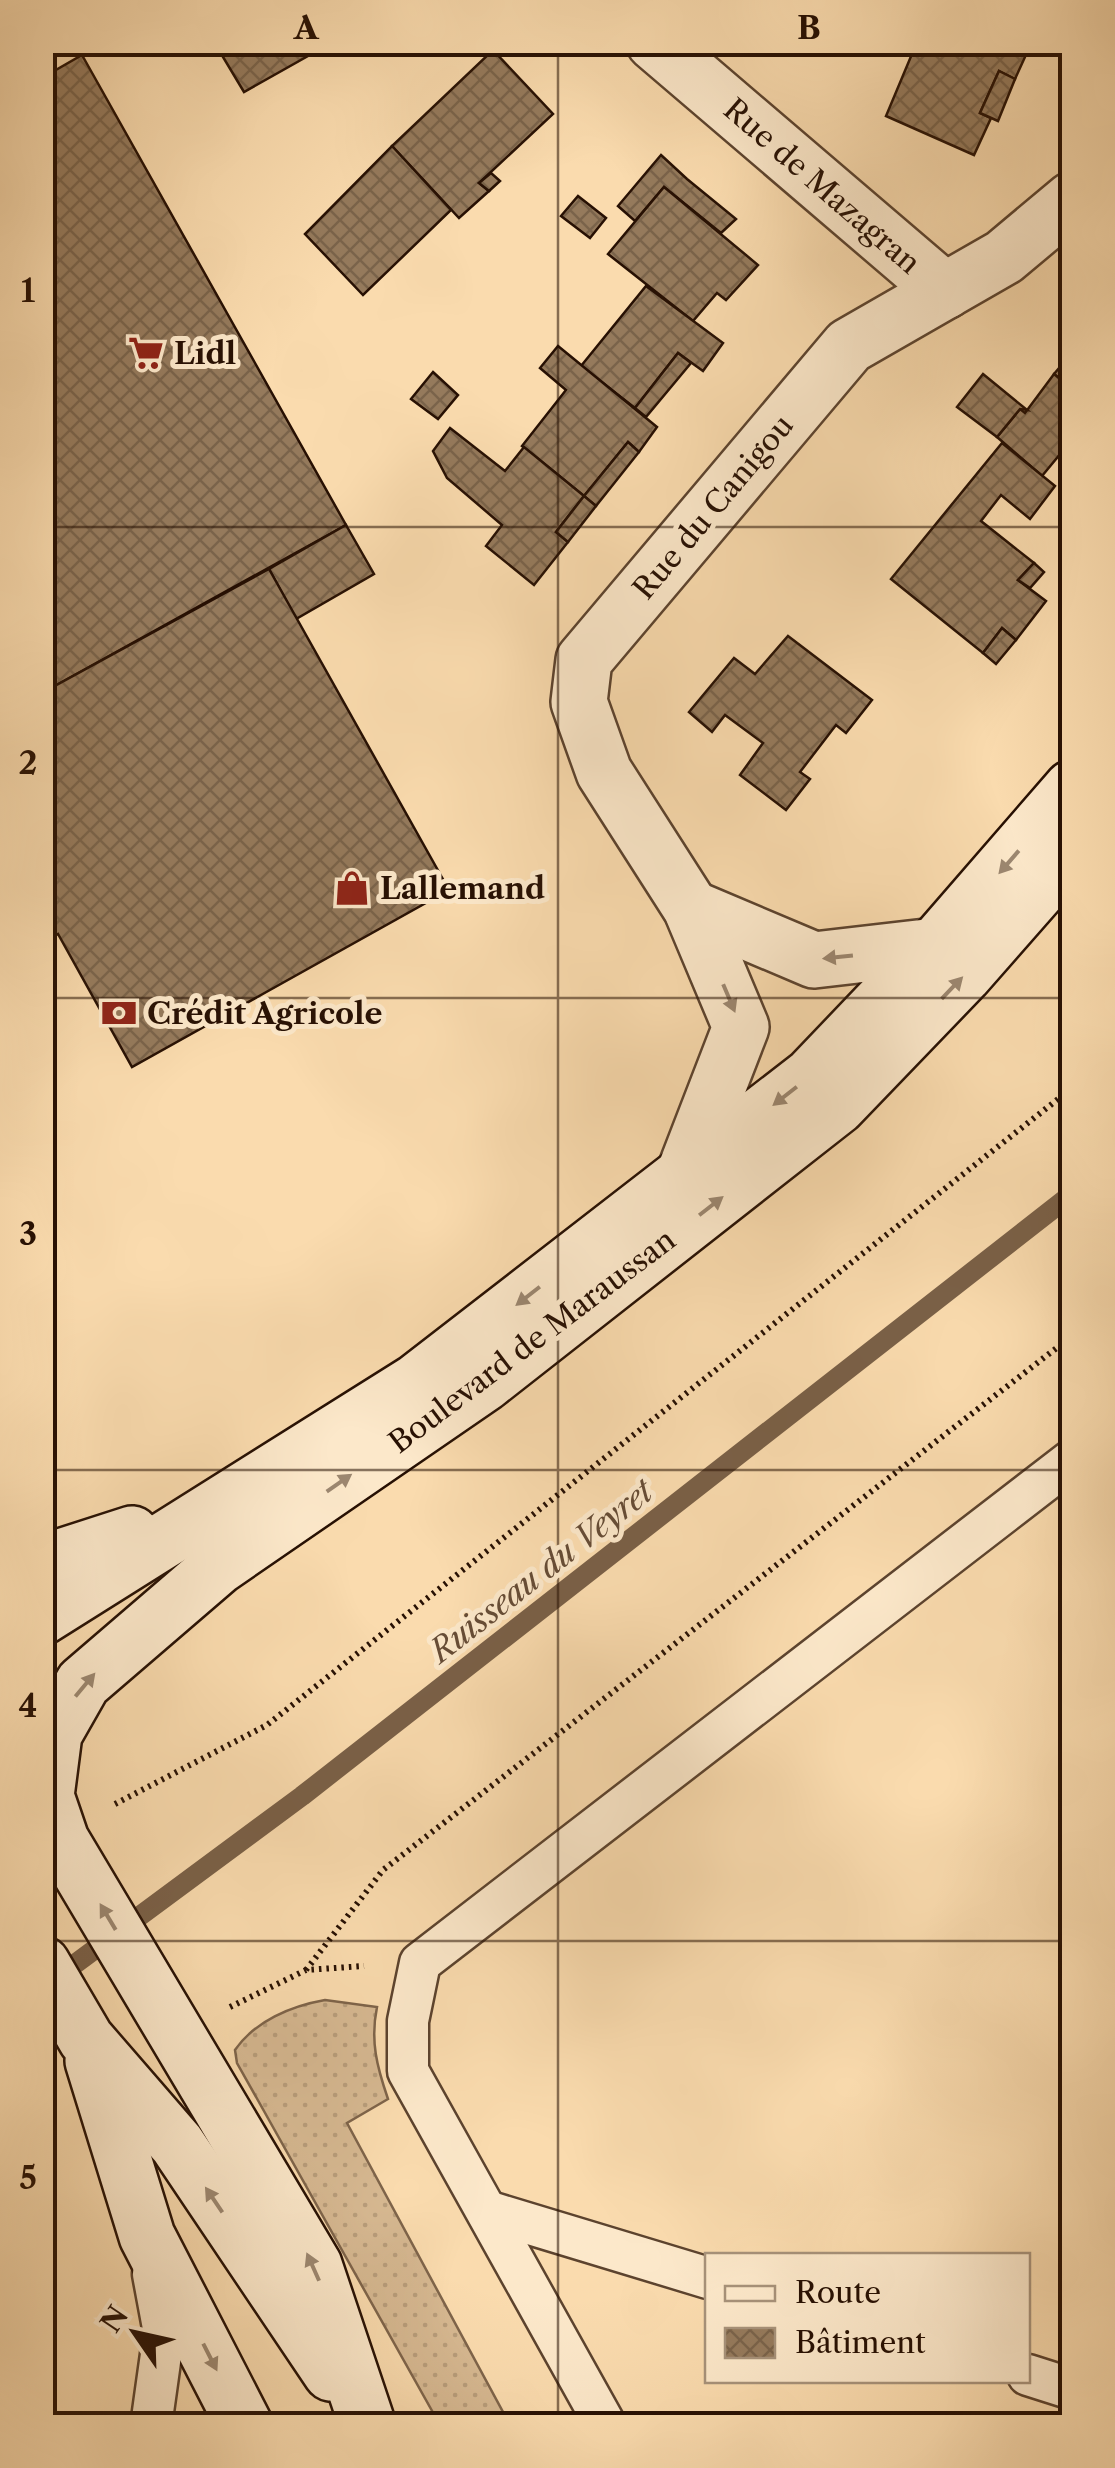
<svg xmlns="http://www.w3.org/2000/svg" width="1115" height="2468" font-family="'Libre Caslon Text',serif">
  <defs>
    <pattern id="grass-dots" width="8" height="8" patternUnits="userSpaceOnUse" patternTransform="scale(2.5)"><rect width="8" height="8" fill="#d6b891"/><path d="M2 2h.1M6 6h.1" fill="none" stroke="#b89d7b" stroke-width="1.8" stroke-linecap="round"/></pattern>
    <pattern id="building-cross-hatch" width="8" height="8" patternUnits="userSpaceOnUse" patternTransform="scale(2.5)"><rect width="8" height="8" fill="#957a5c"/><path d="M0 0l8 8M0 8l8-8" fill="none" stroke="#7a634a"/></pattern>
  </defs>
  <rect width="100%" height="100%" fill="#fadbae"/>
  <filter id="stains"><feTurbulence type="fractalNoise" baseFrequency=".002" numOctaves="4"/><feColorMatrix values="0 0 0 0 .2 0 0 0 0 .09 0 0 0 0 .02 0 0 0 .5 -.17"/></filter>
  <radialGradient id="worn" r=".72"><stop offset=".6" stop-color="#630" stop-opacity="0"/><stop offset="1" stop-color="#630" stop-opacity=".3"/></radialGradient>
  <path fill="url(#grass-dots)" stroke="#7e644a" stroke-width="2.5" d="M 325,2000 L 377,2007 C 370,2041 377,2067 388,2099 L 347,2123 L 510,2425 L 440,2425 L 237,2063 L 235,2050 C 255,2021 291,2006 325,2000 Z"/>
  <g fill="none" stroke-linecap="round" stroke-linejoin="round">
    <polyline stroke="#7a6047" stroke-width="20" points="52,1981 302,1796 1072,1194"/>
  </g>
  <g fill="url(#building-cross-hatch)" stroke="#271003" stroke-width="2.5">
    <polygon points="214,42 331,42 331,43 244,92"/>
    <polygon points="917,42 1030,46 1015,79 999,71 980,113 991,118 974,155 886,116"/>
    <polygon points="1022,42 1063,42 1056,55"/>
    <polygon points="493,50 553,114 479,183 489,191 459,218 392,146"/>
    <polygon points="82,55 346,525 42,693 42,78"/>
    <polygon points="999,71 1015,79 998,121 980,113"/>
    <polygon points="392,146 451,210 363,295 305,234"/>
    <polygon points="661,155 687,179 736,219 721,233 664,187 635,221 618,206"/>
    <polygon points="491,173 500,181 489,191 479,183"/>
    <polygon points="664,187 758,265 726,300 717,293 693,321 608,254"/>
    <polygon points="578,196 606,218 590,238 561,216"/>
    <polygon points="646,286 723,343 703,371 678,353 635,408 581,366"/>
    <polygon points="558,346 657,427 639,452 628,442 584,496 522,446 566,390 540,368"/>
    <polygon points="678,353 691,363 646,417 635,408"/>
    <polygon points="1065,361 1072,366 1065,383 1054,374"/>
    <polygon points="433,372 458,395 438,419 411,399"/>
    <polygon points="1072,373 1072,451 1066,447 1042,476 997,437 1020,409 1025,413 1054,374 1065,383"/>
    <polygon points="983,374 1027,410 1020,409 997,437 957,407"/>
    <polygon points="450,428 505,471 524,447 584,496 556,532 568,542 534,585 486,546 502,525 447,478 433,451"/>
    <polygon points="628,442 639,452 596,506 584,496"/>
    <polygon points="1002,443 1055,486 1030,519 1001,495 981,521 1034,563 1018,580 1046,601 1016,640 1002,628 983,653 891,579"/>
    <polygon points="584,496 596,506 568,542 556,532"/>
    <polygon points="346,525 374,574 296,619 269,569"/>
    <polygon points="1034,563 1044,572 1030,588 1018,580"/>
    <polygon points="269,569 449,890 132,1067 58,934 42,943 42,693"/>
    <polygon points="1002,628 1016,640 996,664 983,653"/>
    <polygon points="788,636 872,700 846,733 836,725 800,772 810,779 786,810 740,775 763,743 725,715 712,732 689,712 734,658 755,674"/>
  </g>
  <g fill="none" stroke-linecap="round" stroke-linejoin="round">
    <defs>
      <g id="service">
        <polyline points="490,2212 708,2278"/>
        <polyline points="1028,2375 1072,2389"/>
        <polyline points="151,2426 164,2333 153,2274"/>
        <polyline points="606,2426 408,2071 408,2021 420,1963 1072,1460"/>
      </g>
      <g id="minor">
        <polyline points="654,42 945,291"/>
        <polyline points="691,908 814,960 935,946"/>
        <polyline points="683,1177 741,1027 691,908 604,772 579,702 584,660 849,346 1004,257 1072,200"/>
      </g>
      <g id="secondary">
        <polyline points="42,1563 132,1534"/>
        <polyline points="42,1617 416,1382 811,1076 935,946 1072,788"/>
        <polyline points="42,1964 86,2039 177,2144 331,2373"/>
        <polyline points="93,2061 147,2236 245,2426"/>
        <polyline points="368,2426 314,2265 61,1840 46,1796 54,1734 83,1683 219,1566 485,1383 838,1106 964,975 1072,852"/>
      </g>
    </defs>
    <use href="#service" stroke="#5c432e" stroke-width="45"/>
    <use href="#minor" stroke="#5c432e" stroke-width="60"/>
    <use href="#secondary" stroke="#271003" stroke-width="60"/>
    <g stroke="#271003" stroke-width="6" stroke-dasharray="2.5 5" stroke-linecap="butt">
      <polyline points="115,1804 267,1725 1072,1088"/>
      <polyline points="306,1970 383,1870 1072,1336"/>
      <polyline points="230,2007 306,1970 364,1966"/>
    </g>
    <use href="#service" stroke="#fce8ca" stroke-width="40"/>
    <use href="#minor" stroke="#fce8ca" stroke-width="55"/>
    <use href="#secondary" stroke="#fce8ca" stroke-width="55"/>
  </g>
  <defs><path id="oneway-solid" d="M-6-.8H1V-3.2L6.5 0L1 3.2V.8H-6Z" transform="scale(2.5)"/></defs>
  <g fill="#9c8770">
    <use href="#oneway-solid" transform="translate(1009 862) rotate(131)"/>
    <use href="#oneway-solid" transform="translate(838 957) rotate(174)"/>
    <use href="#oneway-solid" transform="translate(952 988) rotate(-46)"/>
    <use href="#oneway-solid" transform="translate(729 998) rotate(67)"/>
    <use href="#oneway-solid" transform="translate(785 1096) rotate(142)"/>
    <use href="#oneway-solid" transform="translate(711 1206) rotate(-38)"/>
    <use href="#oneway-solid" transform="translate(528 1296) rotate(142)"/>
    <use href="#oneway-solid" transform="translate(339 1483) rotate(-35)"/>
    <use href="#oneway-solid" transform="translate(85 1685) rotate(-50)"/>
    <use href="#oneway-solid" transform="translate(108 1917) rotate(-121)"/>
    <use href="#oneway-solid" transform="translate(214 2200) rotate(-124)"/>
    <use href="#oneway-solid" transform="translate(313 2267) rotate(-114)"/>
    <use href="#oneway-solid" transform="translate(210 2357) rotate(63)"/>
  </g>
  <path fill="none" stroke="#271003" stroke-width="2.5" stroke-opacity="0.55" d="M 558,42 L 558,2426M 42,527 L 1072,527M 42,998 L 1072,998M 42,1470 L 1072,1470M 42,1941 L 1072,1941"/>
  <defs>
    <symbol id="supermarket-bare" viewBox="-9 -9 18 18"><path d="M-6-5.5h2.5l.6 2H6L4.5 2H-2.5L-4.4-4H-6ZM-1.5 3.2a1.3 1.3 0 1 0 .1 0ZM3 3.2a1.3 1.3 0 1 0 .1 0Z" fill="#8f2418" stroke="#fce8ca" stroke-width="2.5" paint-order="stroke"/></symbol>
    <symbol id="shop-bare" viewBox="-9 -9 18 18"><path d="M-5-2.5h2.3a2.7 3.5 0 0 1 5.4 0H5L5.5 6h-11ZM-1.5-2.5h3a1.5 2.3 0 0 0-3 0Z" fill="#8f2418" stroke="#fce8ca" stroke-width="2.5" paint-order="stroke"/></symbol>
    <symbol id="bank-bare" viewBox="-9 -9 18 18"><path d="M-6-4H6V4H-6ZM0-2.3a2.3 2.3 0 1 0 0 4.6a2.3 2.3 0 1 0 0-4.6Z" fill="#8f2418" stroke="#fce8ca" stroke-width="2.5" paint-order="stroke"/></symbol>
  </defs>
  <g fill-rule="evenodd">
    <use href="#supermarket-bare" x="121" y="328" width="50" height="50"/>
    <use href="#shop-bare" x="327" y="863" width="50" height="50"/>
    <use href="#bank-bare" x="94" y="988" width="50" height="50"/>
  </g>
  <g text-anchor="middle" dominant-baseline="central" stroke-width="10" stroke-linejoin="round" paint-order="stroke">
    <g font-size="30" fill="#271003" stroke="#fce8ca">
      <text transform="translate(822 186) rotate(41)">Rue de Mazagran</text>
      <text transform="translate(713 507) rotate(-50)">Rue du Canigou</text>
      <text transform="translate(532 1341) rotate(-37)">Boulevard de Maraussan</text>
    </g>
    <g font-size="30" font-weight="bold" fill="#271003" stroke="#fce8ca" text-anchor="start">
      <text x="174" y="353">Lidl</text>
      <text x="380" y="888">Lallemand</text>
      <text x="147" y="1013">Crédit Agricole</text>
    </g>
    <g font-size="32" font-style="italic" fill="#664c36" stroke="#fce8ca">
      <text transform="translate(541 1571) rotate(-38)">Ruisseau du Veyret</text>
    </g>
  </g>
  <rect width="1115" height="2468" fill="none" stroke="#fadbae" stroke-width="110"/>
  <rect x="705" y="2253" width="325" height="130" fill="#fce8ca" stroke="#a7927a" stroke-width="2.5"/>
  <rect x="725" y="2286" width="50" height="15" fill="#fce8ca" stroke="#a7927a" stroke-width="2.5"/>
  <text x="795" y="2303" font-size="30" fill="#271003">Route</text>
  <rect x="725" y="2328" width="50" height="30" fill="url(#building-cross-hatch)" stroke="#a7927a" stroke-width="2.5"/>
  <text x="795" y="2353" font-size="30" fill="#271003">Bâtiment</text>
  <g transform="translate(135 2333) rotate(304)" stroke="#fce8ca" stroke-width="8" paint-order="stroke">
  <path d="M0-8L18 38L0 25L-18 38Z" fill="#271003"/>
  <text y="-15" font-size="28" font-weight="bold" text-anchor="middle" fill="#271003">N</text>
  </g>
  <rect x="55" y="55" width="1005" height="2358" fill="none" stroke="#271003" stroke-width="4"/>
  <g font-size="32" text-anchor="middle" font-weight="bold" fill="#271003">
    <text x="306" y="39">A</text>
    <text x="809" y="39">B</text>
    <text x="28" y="302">1</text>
    <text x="28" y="774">2</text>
    <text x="28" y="1245">3</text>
    <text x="28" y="1717">4</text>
    <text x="28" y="2189">5</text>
  </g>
  <rect width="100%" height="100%" filter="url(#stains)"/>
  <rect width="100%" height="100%" fill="url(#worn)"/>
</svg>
